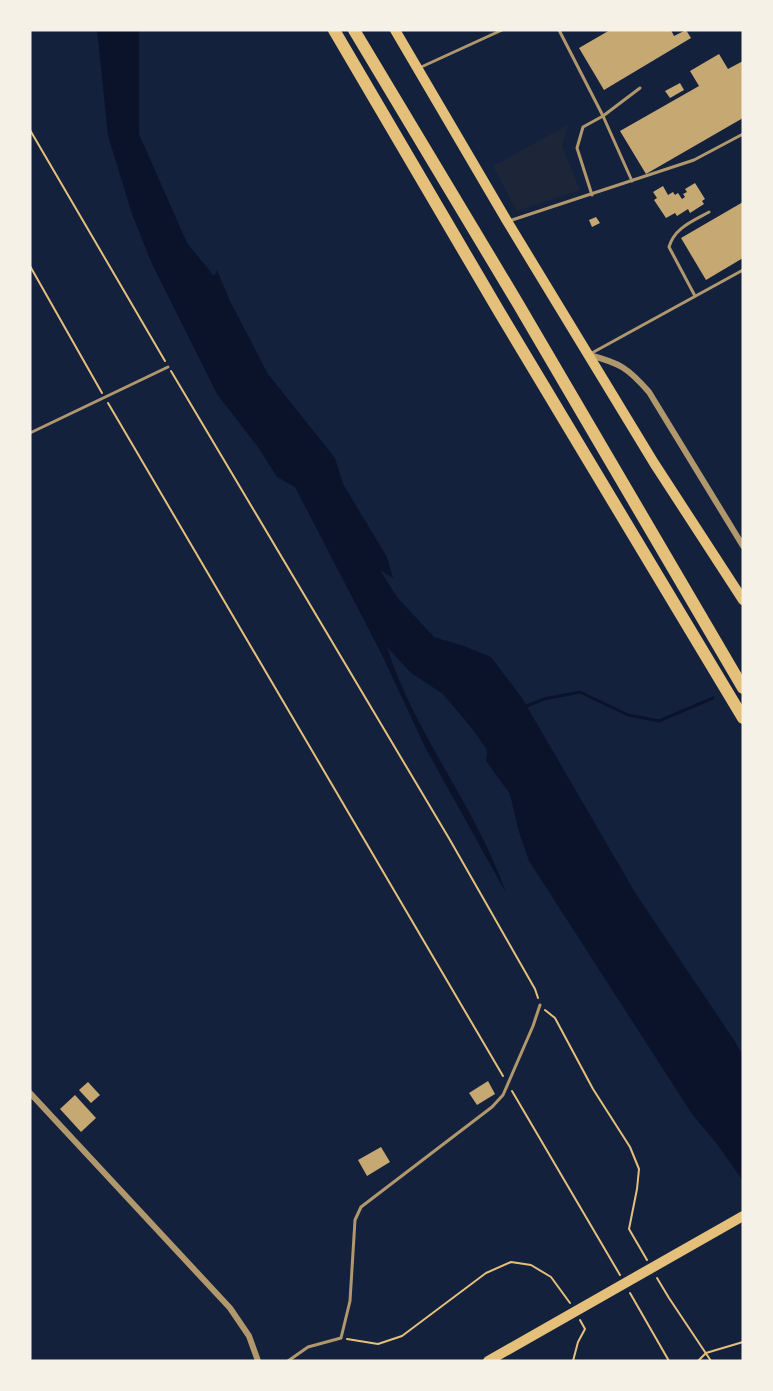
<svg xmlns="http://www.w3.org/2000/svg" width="773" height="1391" font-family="Mulish,sans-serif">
  <rect width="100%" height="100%" fill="#14213d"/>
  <polygon fill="#1d2539" points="568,125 562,146 580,190 517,211 493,166"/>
  <path fill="#0b132b" d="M 97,30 L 139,30 L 139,134 L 187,243 L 214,276 L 217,270 L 230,301 L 268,374 L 335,458 L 343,484 L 387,557 L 393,578 L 380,570 L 397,597 L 434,637 L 464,646 L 491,657 L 522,698 L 636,894 L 734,1040 L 743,1056 L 743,1181 L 717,1144 L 692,1114 L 529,861 L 518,829 L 510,794 L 486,761 L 487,750 L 474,731 L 443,694 L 411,673 L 387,647 C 414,733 477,808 506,893 L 426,749 L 380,651 L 295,487 L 277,477 L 258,447 L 217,394 L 152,264 L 132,214 L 108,136 Z"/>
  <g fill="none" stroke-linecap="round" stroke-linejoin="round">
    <polyline stroke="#0b132b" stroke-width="3" points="524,707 544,699 580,692 628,715 659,721 713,698"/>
  </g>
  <g fill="#c6a872">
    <polygon points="610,30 671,30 674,36 686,30 691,38 604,90 579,48"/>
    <polygon points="719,54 728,69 743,61 743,118 646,174 620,131 699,86 690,71"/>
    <polygon points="680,83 684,90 670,98 665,91"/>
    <polygon points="695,183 705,199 702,201 704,204 690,213 688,209 677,216 675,213 666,218 654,200 657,198 653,192 663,186 668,195 673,192 675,195 678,193 682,199 685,197 683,194 687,192 685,189"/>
    <polygon points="743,202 743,258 706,280 681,238"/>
    <polygon points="596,217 600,223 592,227 589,220"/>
    <polygon points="488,1081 495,1094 477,1105 469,1093"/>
    <polygon points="88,1082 100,1095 91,1103 79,1090"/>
    <polygon points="75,1095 96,1118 81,1132 60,1109"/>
    <polygon points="381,1147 390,1162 367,1176 358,1160"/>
  </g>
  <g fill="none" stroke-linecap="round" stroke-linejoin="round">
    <g stroke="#e5c07b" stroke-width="2">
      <polyline points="30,130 165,361"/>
      <polyline points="30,266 102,393"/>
      <polyline points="171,371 450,840 535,989 538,998"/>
      <polyline points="108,403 503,1076"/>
      <polyline points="545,1010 555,1018 593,1089 630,1147 639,1169 637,1189 629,1229 647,1260"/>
      <polyline points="512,1091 620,1275"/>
      <polyline points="657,1278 669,1298 711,1361"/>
      <polyline points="630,1293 669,1361"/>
      <polyline points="347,1339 378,1344 402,1336 486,1273 511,1262 531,1265 551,1277 570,1303"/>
      <polyline points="573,1361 578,1342 585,1329 580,1320"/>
      <polyline points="698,1361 706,1353 743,1342"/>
    </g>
    <g stroke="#b1986c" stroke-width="3">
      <polyline points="559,30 603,116 632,181"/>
      <polyline points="419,68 502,30"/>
      <polyline points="592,195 577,148 583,127 603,116 640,88"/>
      <polyline points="509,221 694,160 743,134"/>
      <path d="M 695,296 L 669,247 C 674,228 693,221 709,212"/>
      <polyline points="590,354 743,270"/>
      <polyline points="30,433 168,367"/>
      <polyline points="288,1361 308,1347 341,1338 350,1301 355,1220 361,1207 492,1107 503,1095 533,1026 540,1005"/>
    </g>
    <g stroke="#b1986c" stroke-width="6">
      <path d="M 589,355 C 620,363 628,368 649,392 L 743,546"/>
      <polyline points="30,1093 230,1308 249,1336 258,1361"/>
    </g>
    <g stroke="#e5c07b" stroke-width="10">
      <polyline points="395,30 507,221 654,463 743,600"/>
      <polyline points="488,1361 743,1216"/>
    </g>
    <g stroke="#e5c07b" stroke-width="12">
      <polyline points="334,30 500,313 743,718"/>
      <polyline points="354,30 517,302 743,688"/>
    </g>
  </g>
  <rect width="773" height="1391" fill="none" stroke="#f6f1e7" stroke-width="63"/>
</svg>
